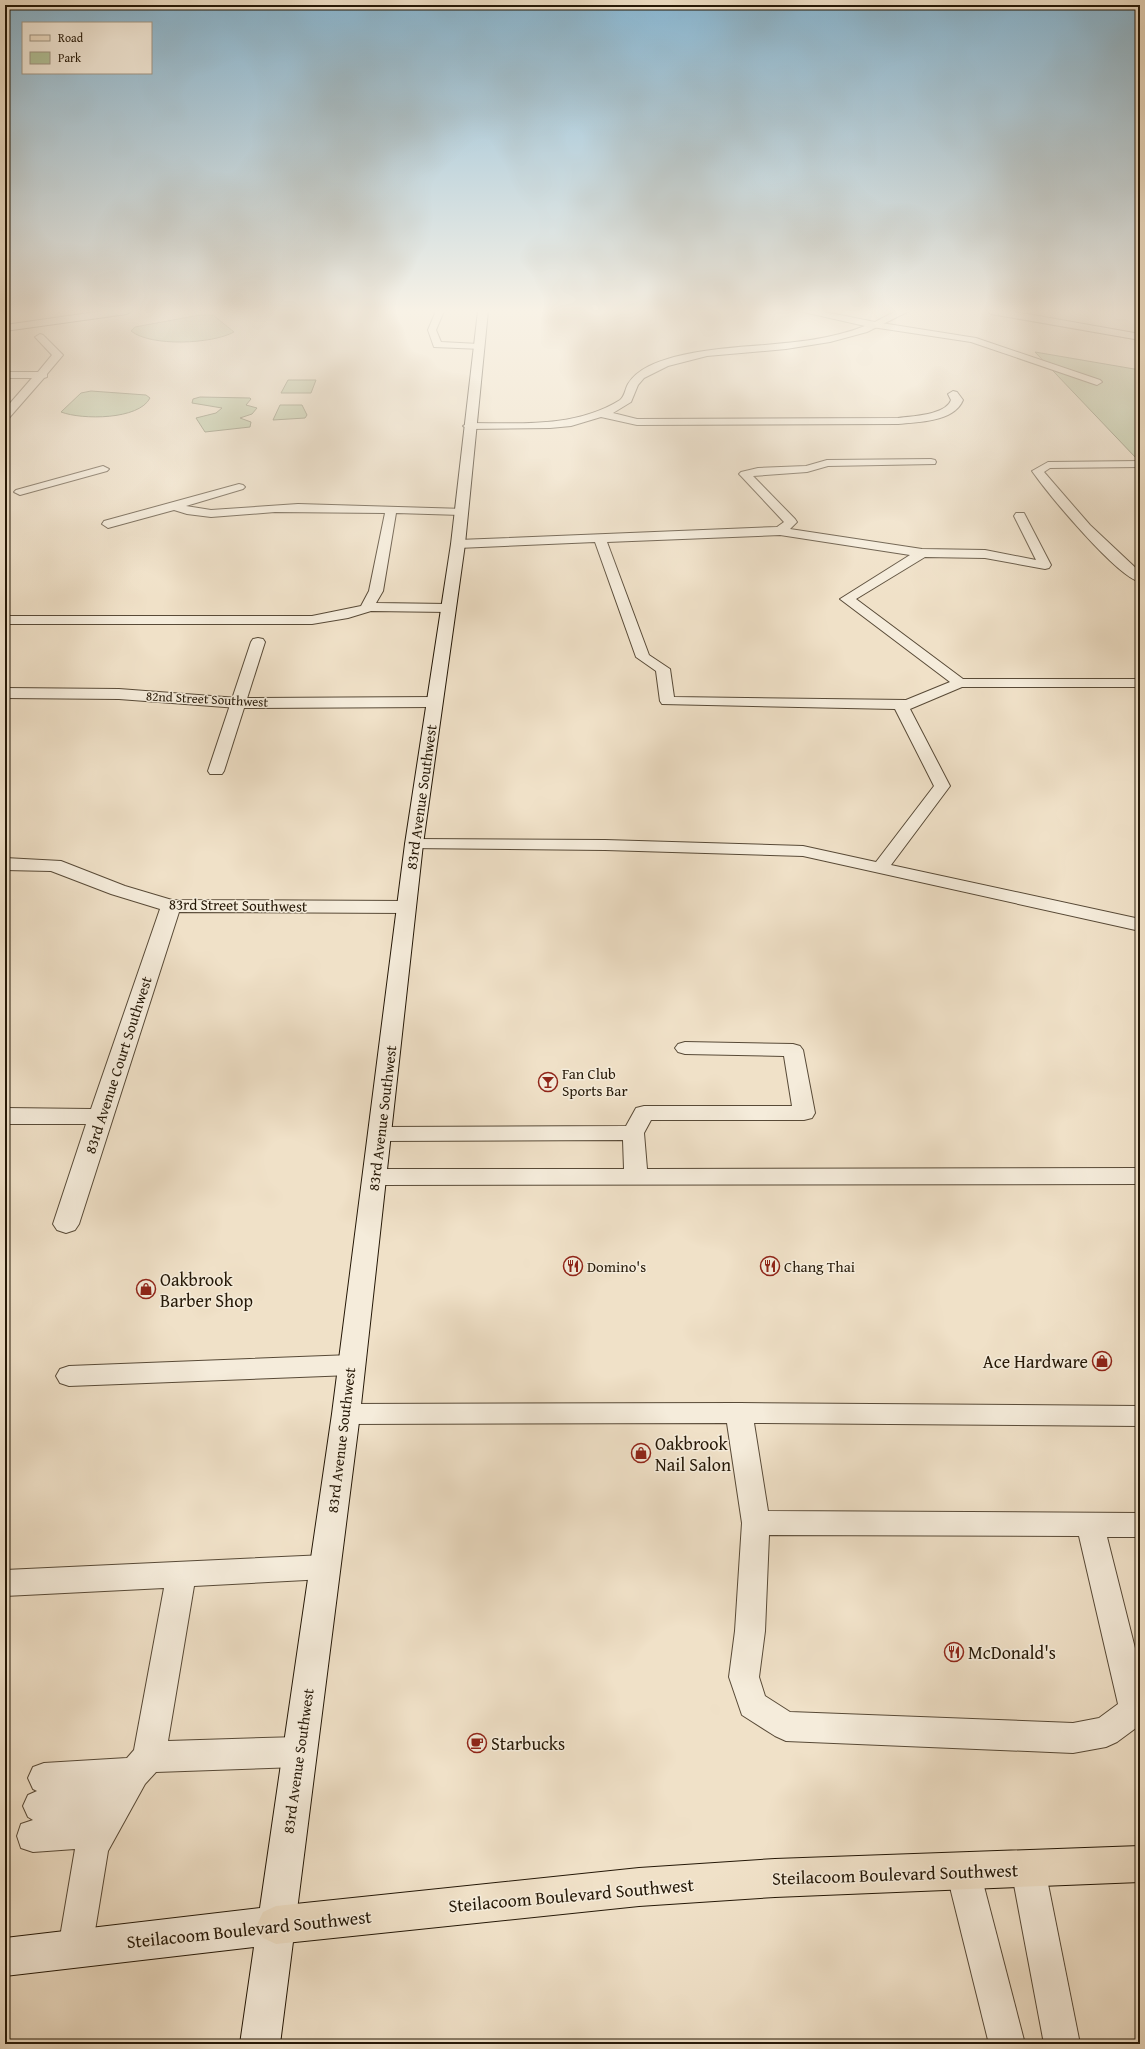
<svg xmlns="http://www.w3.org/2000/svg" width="1145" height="2049" font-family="'Gentium Book Plus',serif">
  <rect width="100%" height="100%" fill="#f0e1c8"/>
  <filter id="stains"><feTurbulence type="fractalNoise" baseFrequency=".005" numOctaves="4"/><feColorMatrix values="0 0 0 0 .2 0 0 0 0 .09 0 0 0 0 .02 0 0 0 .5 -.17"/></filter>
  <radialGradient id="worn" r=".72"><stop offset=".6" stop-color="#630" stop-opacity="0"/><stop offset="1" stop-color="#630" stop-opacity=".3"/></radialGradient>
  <g fill="#b3c49b" stroke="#6c6e51">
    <path d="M 200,315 L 213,315 L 234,332 C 212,344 151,347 131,331 L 135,327 Z"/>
    <polygon points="1035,352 1140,370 1140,458 1136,458"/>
    <polygon points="288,380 316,380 311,393 281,393"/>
    <path d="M 91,391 L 146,395 L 150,398 C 139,420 82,420 61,412 L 81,393 Z"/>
    <polygon points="200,397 250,398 251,399 246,405 257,408 252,414 240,418 251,422 250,427 205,432 196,418 216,413 222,408 192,403 193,399"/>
    <polygon points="280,405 302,405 307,415 305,418 273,420"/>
  </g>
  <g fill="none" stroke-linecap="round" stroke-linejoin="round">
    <defs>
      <g id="lane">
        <polygon points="436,311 444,311 436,330 441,342 479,344 484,347 482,349 434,347 428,330"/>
        <polygon points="875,322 976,338 1100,380 1102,382 1097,385 1094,384 971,342 872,327 872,323"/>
        <path d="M 931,459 L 935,460 L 936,462 L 935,464 L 828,466 L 807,472 L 753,476 L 795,519 L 797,522 L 790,529 L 922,549 L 985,550 L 1036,560 L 1014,516 L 1016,513 L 1024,513 L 1051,565 L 1049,568 L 1045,569 L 985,558 L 925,557 L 856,599 L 963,679 L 1140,679 L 1140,687 L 962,687 L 910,709 L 950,786 L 891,865 L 1140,919 L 1140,931 L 803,856 L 605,850 L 408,848 L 405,844 L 408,840 L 414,839 L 605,840 L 803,846 L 876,862 L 934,786 L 895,709 L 662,704 L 660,701 L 656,671 L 636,657 L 595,542 L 458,548 L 452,544 L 458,540 L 777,527 L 784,522 L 741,476 L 739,474 L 741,472 L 758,468 L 806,466 L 827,460 ZM 780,535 L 910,555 L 840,599 L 950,682 L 906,700 L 674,697 L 670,669 L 649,655 L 607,542 Z"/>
        <path d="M 1140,461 L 1140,467 L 1050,468 L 1044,472 L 1090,525 L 1140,572 L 1140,582 C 1116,576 1048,494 1032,471 L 1048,462 Z"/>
        <polygon points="103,466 109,469 107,471 20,495 14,492 16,490"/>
        <polygon points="239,484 243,485 245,487 243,489 186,506 211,510 298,504 465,509 467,511 465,513 461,515 396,513 383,591 376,603 448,604 455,608 448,612 371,611 348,618 312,624 5,624 5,616 312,616 361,606 369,591 385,513 275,512 211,517 187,514 174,510 108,528 102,524 104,521"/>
        <polygon points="258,638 263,639 265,642 224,771 222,774 210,774 208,771 251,642 253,639"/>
        <polygon points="685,1042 793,1044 800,1046 803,1050 815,1113 812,1118 804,1120 651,1120 644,1133 647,1169 1140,1168 1140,1184 375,1185 367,1182 364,1177 367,1172 375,1169 624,1169 623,1140 380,1141 372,1139 369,1134 372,1129 380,1127 626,1126 636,1108 644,1106 792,1106 784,1056 685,1054 678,1052 675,1048 678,1044"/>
        <polygon points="351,1355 360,1358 364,1365 360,1372 351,1375 69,1386 60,1383 56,1376 60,1369 69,1366"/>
        <path d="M 739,1403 L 1140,1406 L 1140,1426 L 754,1423 L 768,1511 L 1140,1513 L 1140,1537 L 1107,1537 L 1140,1668 L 1140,1725 L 1117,1742 L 1106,1747 L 1073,1753 L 786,1741 L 775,1736 L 742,1715 L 729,1677 L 735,1631 L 742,1523 L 727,1423 L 346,1424 L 337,1421 L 333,1414 L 337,1407 L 346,1404 ZM 769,1535 L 1079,1536 L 1118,1704 L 1099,1718 L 1073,1723 L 790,1712 L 765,1696 L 759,1677 L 765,1631 Z"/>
        <polygon points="325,1555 335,1558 339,1567 335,1576 325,1579 194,1586 168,1741 298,1737 309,1741 314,1752 309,1763 298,1767 156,1772 145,1784 108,1851 92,1949 87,1961 75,1966 63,1961 58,1949 75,1849 33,1852 21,1848 17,1836 21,1824 33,1820 28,1817 23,1806 28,1795 37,1791 33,1789 28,1778 33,1767 44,1763 127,1758 134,1750 164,1588 5,1596 5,1570"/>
        <polygon points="1028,1852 1040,1857 1045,1869 1080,2044 1044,2044 1011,1869 1016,1857"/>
        <polygon points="963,1854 975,1859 980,1871 1025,2044 989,2044 946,1871 951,1859"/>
      </g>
      <g id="street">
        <path d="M 799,311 L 820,311 L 875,322 L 896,311 L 909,311 L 867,332 L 830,342 L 786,349 L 707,356 L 668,366 L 644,378 L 638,385 L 631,402 L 613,413 L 637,419 L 898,418 C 912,416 946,415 951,400 L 948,394 L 953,391 L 957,392 L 963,400 C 954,422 918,422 898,424 L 637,425 L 601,417 L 571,426 L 550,428 L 469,429 L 463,426 L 469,423 C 520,423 575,428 620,400 C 625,396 625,389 628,384 C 638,368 657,362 674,357 C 737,341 804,350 865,326 Z"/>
        <polygon points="987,311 1010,311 1140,334 1140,340 991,314"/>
        <polygon points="40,334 43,335 63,355 47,374 47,377 44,378 9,418 5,419 5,409 32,378 5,378 5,372 38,372 52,355 35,337"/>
        <polygon points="5,688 119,689 238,698 434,697 440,699 442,702 440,705 434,707 238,708 119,699 5,698"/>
        <polygon points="5,858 61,861 125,886 172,900 406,901 413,903 416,907 413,911 406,913 179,912 79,1224 75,1230 66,1233 57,1230 53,1224 86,1124 5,1124 5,1108 91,1109 160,909 111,894 51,871 5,870"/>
      </g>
      <g id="secondary">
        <polygon points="103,311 131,311 127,314 5,331 5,325"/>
        <polygon points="478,311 488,311 465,544 423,844 360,1414 280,2044 240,2044 254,1947 5,1976 5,1938 260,1908 332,1414 405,844 451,544"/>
      </g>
      <polygon id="primary" points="1140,1846 1140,1882 775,1897 639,1906 276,1944 263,1938 257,1925 263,1912 276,1906 639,1868 775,1859"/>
    </defs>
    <use href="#lane" stroke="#584a37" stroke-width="2"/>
    <use href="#street" stroke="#584a37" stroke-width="2"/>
    <use href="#secondary" stroke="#251807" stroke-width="2"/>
    <use href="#primary" stroke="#251807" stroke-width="2"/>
    <use href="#lane" fill="#f5ecdb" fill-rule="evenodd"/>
    <use href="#street" fill="#f5ecdb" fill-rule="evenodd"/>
    <use href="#secondary" fill="#f5ecdb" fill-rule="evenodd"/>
    <use href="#primary" fill="#f0e1c8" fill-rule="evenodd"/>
  </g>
  <linearGradient id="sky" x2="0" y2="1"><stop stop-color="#89b8d4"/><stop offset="0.52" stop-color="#f8f2e6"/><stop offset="1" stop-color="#f8f2e6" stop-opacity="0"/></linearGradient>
  <rect width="1145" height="598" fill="url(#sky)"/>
  <defs>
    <symbol id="bar-ring" viewBox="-11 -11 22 22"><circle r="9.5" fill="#f5ecdb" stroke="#8f2418" stroke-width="1.5"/><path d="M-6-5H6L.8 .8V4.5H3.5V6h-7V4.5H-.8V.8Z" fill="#8f2418"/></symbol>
    <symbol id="restaurant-ring" viewBox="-11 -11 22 22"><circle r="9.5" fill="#f5ecdb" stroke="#8f2418" stroke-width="1.5"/><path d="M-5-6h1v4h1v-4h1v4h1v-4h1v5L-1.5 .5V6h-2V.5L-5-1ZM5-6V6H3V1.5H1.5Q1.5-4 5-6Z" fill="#8f2418"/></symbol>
    <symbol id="shop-ring" viewBox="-11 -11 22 22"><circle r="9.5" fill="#f5ecdb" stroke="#8f2418" stroke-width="1.5"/><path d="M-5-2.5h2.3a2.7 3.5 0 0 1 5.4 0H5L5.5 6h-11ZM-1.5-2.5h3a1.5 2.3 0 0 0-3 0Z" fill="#8f2418"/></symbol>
    <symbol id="cafe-ring" viewBox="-11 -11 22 22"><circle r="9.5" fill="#f5ecdb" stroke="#8f2418" stroke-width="1.5"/><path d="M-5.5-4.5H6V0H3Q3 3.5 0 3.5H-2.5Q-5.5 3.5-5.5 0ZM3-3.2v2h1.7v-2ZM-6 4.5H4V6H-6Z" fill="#8f2418"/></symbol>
  </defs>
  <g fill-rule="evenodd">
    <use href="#bar-ring" x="537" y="1071" width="22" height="22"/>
    <use href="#restaurant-ring" x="562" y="1255" width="22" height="22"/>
    <use href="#restaurant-ring" x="759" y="1255" width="22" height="22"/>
    <use href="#shop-ring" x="135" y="1278" width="22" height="22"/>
    <use href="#shop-ring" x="1091" y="1350" width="22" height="22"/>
    <use href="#shop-ring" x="630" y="1442" width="22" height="22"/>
    <use href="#restaurant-ring" x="943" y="1641" width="22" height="22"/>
    <use href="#cafe-ring" x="466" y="1732" width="22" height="22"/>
  </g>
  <g text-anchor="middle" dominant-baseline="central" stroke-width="3" stroke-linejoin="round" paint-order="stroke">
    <g font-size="13" fill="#251807" stroke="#f5ecdb">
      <text transform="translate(207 699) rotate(3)">82nd Street Southwest</text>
    </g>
    <g font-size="15" fill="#251807" stroke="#f5ecdb">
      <text transform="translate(421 797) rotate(-82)">83rd Avenue Southwest</text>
      <text transform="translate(238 905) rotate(1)">83rd Street Southwest</text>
      <text transform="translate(118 1065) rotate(-72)">83rd Avenue Court Southwest</text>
      <text transform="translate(382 1118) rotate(-83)">83rd Avenue Southwest</text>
      <text transform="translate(341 1440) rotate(-83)">83rd Avenue Southwest</text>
      <text transform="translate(298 1761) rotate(-82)">83rd Avenue Southwest</text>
    </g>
    <g font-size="15" fill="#251807" stroke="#f5ecdb" text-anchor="start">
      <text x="562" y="1073">Fan Club<tspan x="562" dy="17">Sports Bar</tspan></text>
      <text x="587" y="1266">Domino's</text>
      <text x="784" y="1266">Chang Thai</text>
    </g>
    <g font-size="18" fill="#251807" stroke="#f5ecdb" text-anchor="start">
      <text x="160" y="1279">Oakbrook<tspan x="160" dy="21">Barber Shop</tspan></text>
      <text x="1088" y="1361" text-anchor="end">Ace Hardware</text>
      <text x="655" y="1443">Oakbrook<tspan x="655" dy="21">Nail Salon</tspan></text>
      <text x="968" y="1652">McDonald's</text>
      <text x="491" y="1743">Starbucks</text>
    </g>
    <g font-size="18" fill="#251807" stroke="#f5ecdb">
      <text transform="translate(895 1874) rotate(-2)">Steilacoom Boulevard Southwest</text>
      <text transform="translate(571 1895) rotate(-5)">Steilacoom Boulevard Southwest</text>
      <text transform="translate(249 1929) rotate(-6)">Steilacoom Boulevard Southwest</text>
    </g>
  </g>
  <rect width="1145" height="2049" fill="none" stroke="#f0e1c8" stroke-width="20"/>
  <rect x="6" y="6" width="1133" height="2037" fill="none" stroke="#251807" stroke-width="2"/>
  <rect x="10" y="10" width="1125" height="2029" fill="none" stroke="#251807"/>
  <rect x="22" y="22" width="130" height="52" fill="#f5ecdb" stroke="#a29786"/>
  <rect x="30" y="35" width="20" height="6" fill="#f0e1c8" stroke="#a29786"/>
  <text x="58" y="42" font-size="12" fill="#251807">Road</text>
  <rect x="30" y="52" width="20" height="12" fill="#b3c49b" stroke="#a29786"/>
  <text x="58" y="62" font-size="12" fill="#251807">Park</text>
  <rect width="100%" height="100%" filter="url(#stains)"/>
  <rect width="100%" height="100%" fill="url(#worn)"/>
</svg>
